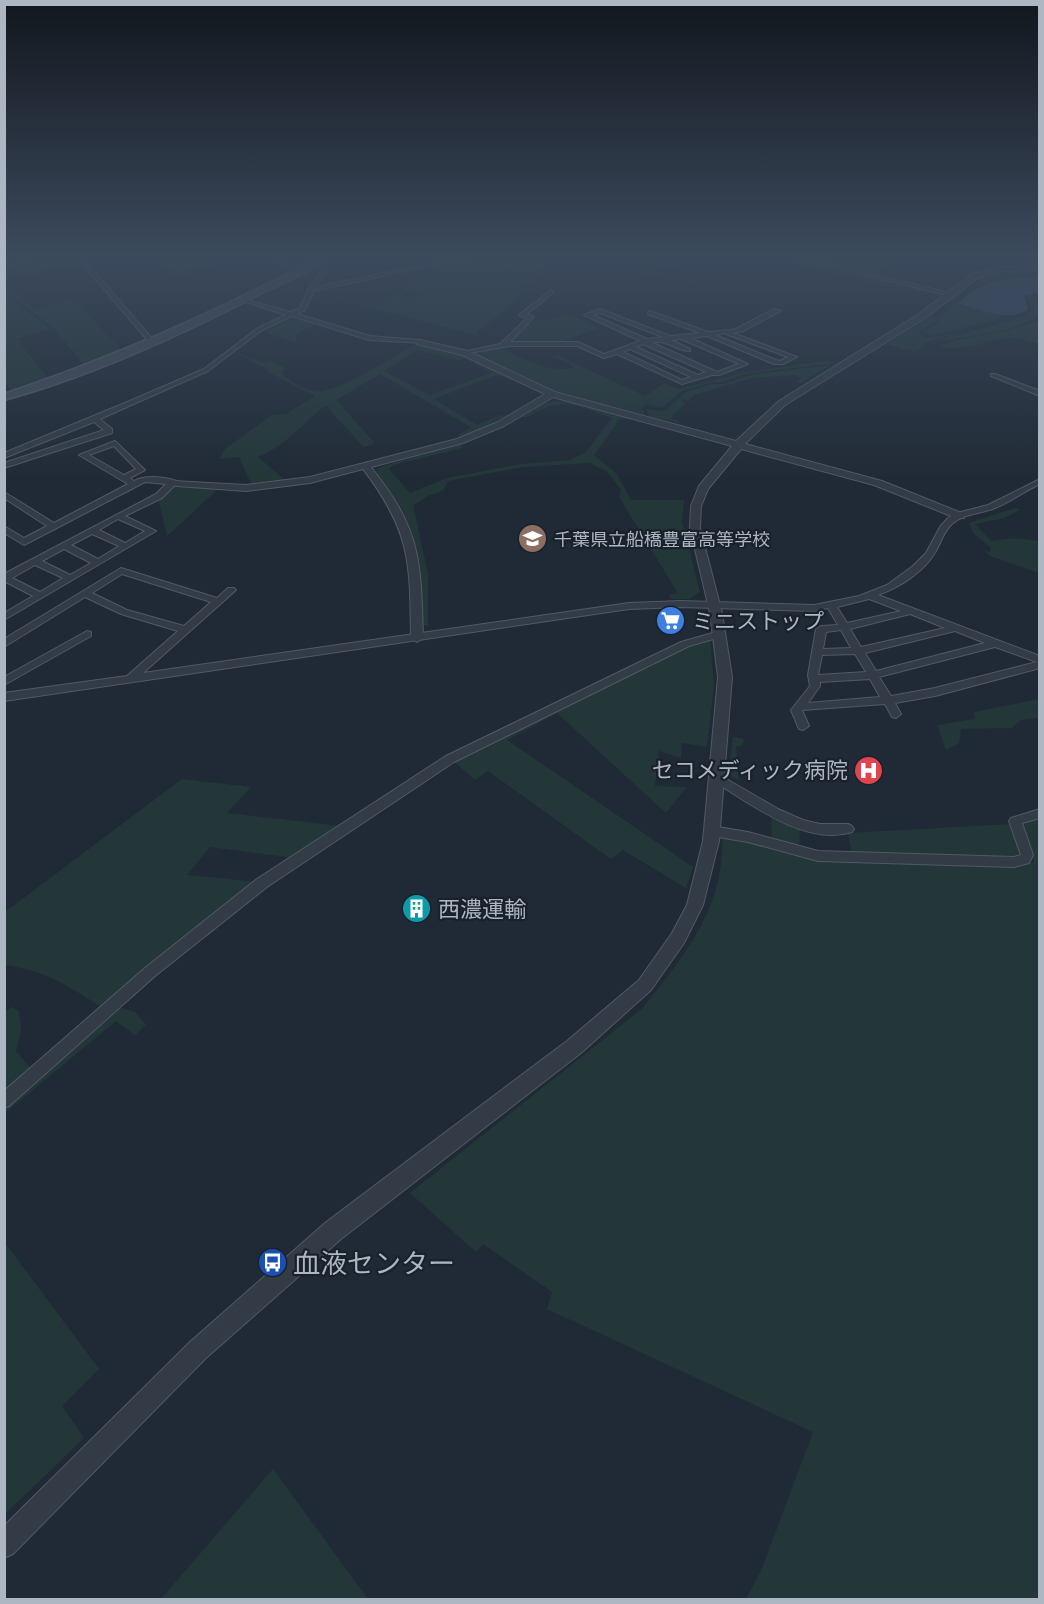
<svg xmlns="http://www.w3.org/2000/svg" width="1044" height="1604" font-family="'Titillium Web','Noto Sans JP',sans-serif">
  <rect width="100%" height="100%" fill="#202a36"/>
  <g fill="#233738">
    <polygon points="5,257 90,257 96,260 131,257 234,257 178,276 150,259 79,265 15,277 5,283"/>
    <polygon points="470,257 484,257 483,260 493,260 491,257 499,257 501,261 525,265 536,260 546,263 543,266 546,268 518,294 521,295 477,333 482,337 333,297 375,305 400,293 406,298 417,297 418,294 412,290 400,293 443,263"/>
    <polygon points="639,257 654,257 668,261 678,257 693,257 672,266 663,264 649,271 711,286 660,275 607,268 640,271 658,263"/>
    <path d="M 764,257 C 820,257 879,278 933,292 L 939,297 Z"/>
    <polygon points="796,257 900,257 881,271 892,276 888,277"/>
    <polygon points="1012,269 1039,270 1039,276 1004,277 972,287 990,275 1012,271 987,275 973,282 986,274"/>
    <polygon points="5,284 36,310 71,298 84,306 83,309 124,353 87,368 53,328 5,290"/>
    <polygon points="4,293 49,329 16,339 50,380 10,390 5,381"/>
    <path d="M 1039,295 L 1039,315 C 1013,334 965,336 933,342 L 1023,317 L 1032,310 L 1028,297 Z"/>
    <polygon points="958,303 1003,315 991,322 964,327 963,329 930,335 922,333 940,321 937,318"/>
    <polygon points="566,314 600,328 557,343 507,343 534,320 549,320"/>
    <polygon points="931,316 936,320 918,334 930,338 964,331 929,341 916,352 887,344"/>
    <polygon points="296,317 318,323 296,335 296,343 264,332"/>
    <path d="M 1039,320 L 1039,344 C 1028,342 1019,337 1007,338 C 987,340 958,354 940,346 L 957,340 L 1007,331 Z"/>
    <path d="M 416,344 L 467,357 L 459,360 L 417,350 L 384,371 L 429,395 L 491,373 L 475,364 L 477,363 L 509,379 L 496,375 L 434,399 L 477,425 L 500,415 L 507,416 L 461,437 L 458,435 L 471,427 L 380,374 L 336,400 L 374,442 L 372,445 L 363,447 L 326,405 C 301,424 289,444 258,457 L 287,482 L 251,484 L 239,457 L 219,459 L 225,449 L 272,415 L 286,414 L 315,396 L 268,372 L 269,370 L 234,352 L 264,363 L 272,361 L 285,368 L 281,373 C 290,381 301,389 314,391 C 333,396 396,355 416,344 Z"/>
    <path d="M 501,348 C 525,360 546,373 573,368 L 572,364 L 553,356 L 557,355 L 645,396 L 665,383 L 679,389 L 747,372 L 826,361 L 834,363 L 749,373 L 721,382 L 712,382 L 682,391 L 662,408 L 646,404 L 642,408 L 645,415 L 556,391 L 478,355 L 480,352 Z"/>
    <polygon points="831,365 801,383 796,382 801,378 795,375 752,378 694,395 688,401 683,399 681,402 685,403 670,418 679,421 678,423 649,416 646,409 665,411 686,392 712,384 724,384 750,375"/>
    <path d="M 567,401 L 639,420 L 620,419 L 594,455 L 617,474 L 631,500 L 684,500 L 682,522 L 700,592 L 689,599 L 671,599 L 669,595 L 678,593 L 619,497 L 621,490 L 606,471 L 590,463 L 523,467 L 448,481 L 443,491 L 430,495 L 413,505 L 428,574 L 428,627 L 423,624 C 424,563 413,520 376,471 L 380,467 L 461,444 L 462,447 L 459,449 L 393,465 L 389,469 L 410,493 L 447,478 L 521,464 L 570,460 L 586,452 L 612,418 C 574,405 565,395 527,417 L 522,417 L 546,402 Z"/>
    <polygon points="173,486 217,490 167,536 158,498"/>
    <polygon points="1015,508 1020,510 1004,518 975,524 991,541 1015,538 1039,541 1039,573 990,556 985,551 990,552 991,548 973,533 969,523"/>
    <polygon points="710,640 714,685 707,747 682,743 681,758 659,751 655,786 687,787 666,813 557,713 507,740 693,867 686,888 623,850 611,859 488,771 475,780 452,760 687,647"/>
    <polygon points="1039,699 1039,718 1021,720 1012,728 961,729 959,743 946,750 937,725 975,719 974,712"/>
    <polygon points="733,737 744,739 743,745 736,747 739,781 728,774"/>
    <path d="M 182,779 L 251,787 L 227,813 L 340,826 L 295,858 L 210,847 L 187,875 L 258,882 L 106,1010 C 69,987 49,971 5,965 L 5,912 Z"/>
    <polygon points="771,815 800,824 799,850 772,841"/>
    <path d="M 1039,815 L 1039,1599 L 746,1599 L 761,1571 L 813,1432 L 547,1309 L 552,1292 L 483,1244 L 476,1252 L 410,1193 L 643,1008 C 674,968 708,929 719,877 C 722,864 722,849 723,836 L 849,860 L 1029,864 L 1034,862 L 1019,822 Z"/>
    <polygon points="1011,824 1024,853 1019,858 852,853 848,833"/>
    <polygon points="12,1007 19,1011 21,1029 16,1051 31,1069 5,1093 5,1011"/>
    <polygon points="118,1007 135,1012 146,1025 135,1035 116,1021 5,1113 5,1106"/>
    <polygon points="5,1243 99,1369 62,1406 84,1438 5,1514"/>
    <polygon points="273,1469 368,1599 161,1599"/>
  </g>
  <path fill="#34455d" d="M 1021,277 L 1039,277 L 1040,293 L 1024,296 L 1028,309 C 1008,324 980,309 958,303 C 975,287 997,278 1021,277 Z"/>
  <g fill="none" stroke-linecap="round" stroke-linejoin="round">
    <polyline stroke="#34455d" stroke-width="1.5" points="10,267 35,257"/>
    <defs>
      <g id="minor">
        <polygon points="272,257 278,257 299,273 294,274"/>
        <polygon points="321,257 328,257 325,259"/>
        <polygon points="460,257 469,257 314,291 305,310 297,314 370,336 420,340 422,341 422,343 369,340 292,316 262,330 208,371 100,419 112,429 112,433 4,468 4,463 104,430 94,422 4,458 4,453 132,400 204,369 258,328 286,315 243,301 243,299 291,312 300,308 311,284 322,270 309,266 309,264 329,269 316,287"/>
        <polygon points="790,257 799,257 954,294 951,296"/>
        <polygon points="84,264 88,264 154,341 154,343 150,343 84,266"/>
        <path d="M 551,290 L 553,293 L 527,314 L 534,317 L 510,342 L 578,342 L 604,354 L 640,341 L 584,315 L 600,309 L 670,336 L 700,333 L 648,314 L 648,312 L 650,311 L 708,332 L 740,329 L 740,331 L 733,333 L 797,357 L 783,364 L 774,364 L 707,336 L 690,338 L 748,364 L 719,375 L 712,375 L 682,384 L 617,354 L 604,358 L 577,346 L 510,346 L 463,354 L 463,352 L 500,344 L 527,318 L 520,316 L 520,314 ZM 600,313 L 663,337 L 647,339 L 593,315 ZM 725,333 L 726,334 L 788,357 L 780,361 L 776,360 L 715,335 ZM 681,339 L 739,364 L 717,372 L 651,342 C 670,340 675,351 690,351 L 690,349 L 671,340 ZM 643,344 L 706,372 L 698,375 L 636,347 ZM 630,349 L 691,377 L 682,380 L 623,352 Z"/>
        <polygon points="991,374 995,374 1040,391 1040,396 991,376"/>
        <path d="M 115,441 L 145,470 L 130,478 L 134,481 C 146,474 170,477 181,483 L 175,485 L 162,498 L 125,516 L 156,531 L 4,620 L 4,613 L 33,596 L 4,581 L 4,574 L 156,494 L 166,484 L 145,482 L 24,545 L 4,533 L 4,526 L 24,538 L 47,526 L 4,498 L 4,492 L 54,523 L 128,484 L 79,455 ZM 114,446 L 136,469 L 124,475 L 89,455 ZM 118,519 L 145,531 L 125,543 L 99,530 ZM 92,534 L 119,546 L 98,559 L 71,545 ZM 64,549 L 91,563 L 70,575 L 42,561 ZM 35,565 L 63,578 L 40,592 L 12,578 Z"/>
        <path d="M 1040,479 L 1040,484 C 1024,491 1011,502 995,508 C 981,514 964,513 952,524 C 944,531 941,542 936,551 C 924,572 900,587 878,595 L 1040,656 L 1040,668 L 935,696 L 895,703 L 901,714 L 896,718 L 892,717 L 885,704 L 802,710 L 809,726 L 803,730 L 799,729 L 791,710 L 810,686 L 808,675 L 816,629 L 821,626 L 838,625 L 828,608 L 814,611 L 681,607 L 629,609 L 4,701 L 4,693 L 127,676 L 178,631 L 121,614 L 85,597 L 4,647 L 4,639 L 121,568 L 217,598 L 228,588 L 234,588 L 236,590 L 143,673 L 629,603 L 681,601 L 814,605 L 859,596 L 887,585 L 913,566 L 926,553 L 940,527 L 948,518 L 957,513 L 988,505 ZM 122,574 L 211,602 L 184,626 L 127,610 L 92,593 ZM 869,599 L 901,611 L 847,623 L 837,607 ZM 910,614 L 945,628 L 861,647 L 850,629 ZM 841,630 L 851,648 L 823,649 L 826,632 ZM 955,631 L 985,643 L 876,671 L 865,653 ZM 995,647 L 1037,662 L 935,688 L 891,696 L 879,677 ZM 855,654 L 866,672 L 818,675 L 822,655 ZM 870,679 L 880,697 L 808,703 L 820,686 L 820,682 Z"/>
        <polygon points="87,631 91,632 91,636 4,685 4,677"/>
        <polygon points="720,631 725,634 724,636 689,646 454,762 267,887 155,976 9,1106 4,1108 4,1091 145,968 257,879 446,756 681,642"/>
        <path d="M 716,773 L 778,809 L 803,820 L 820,824 L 848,824 L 852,826 L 854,829 L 852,832 C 806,847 749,803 712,780 L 710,777 L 712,774 Z"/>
        <polygon points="1040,809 1040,818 1022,823 1033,855 1029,863 1014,867 818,861 748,842 712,836 708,834 706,831 708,828 712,826 748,832 818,851 1014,857 1021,855 1009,821 1011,818"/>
      </g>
      <g id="tertiary">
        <path d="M 1040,266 L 1040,270 L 1000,271 L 978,278 L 925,318 L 785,405 L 745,444 L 882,481 L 964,514 L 964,518 L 956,518 L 874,485 L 741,449 L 708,489 L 701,506 L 700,528 L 722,613 L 732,677 L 719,841 L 703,905 L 684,943 L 651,990 L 581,1053 L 341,1239 L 206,1358 L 13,1554 L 4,1558 L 4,1526 L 190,1342 L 325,1223 L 567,1041 L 639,980 L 672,933 L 687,905 L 703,841 L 718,677 L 710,613 L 690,528 L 691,506 L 699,486 L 732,446 L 553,397 L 504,426 L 463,443 L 371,467 C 421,530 421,560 423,638 L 417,642 L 411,638 C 410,562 411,532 363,469 L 310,483 L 246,491 L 177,486 L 173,485 L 173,481 L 246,485 L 310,477 L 457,439 L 498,422 L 545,394 L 462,355 L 417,344 L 417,340 L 420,340 L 468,351 L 555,392 L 736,441 L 779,401 L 919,314 L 972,274 L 1000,267 Z"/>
        <polygon points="774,309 781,311 741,332 734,330"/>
      </g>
      <path id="secondary" d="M 320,257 L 329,257 C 310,273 282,283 260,294 C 179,336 92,376 4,400 L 4,394 C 114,357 218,311 320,257 Z"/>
    </defs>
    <use href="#minor" stroke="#515964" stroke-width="2"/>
    <use href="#tertiary" stroke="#515964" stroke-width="2"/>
    <use href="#secondary" stroke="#515964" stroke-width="3"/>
    <use href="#minor" fill="#333c46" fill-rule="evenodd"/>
    <use href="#tertiary" fill="#333c46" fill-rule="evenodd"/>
    <use href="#secondary" fill="#414b59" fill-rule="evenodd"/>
  </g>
  <linearGradient id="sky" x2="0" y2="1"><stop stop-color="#12171e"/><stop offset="0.53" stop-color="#3c4a5d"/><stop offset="1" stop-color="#3c4a5d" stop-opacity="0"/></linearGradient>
  <rect width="1044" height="481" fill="url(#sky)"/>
  <defs>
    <symbol id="school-disc" viewBox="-11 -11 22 22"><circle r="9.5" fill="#8d6e63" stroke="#19212b"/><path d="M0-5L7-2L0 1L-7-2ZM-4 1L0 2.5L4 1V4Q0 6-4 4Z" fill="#fff"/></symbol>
    <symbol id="supermarket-disc" viewBox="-11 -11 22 22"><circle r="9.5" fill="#3f7fe0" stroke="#19212b"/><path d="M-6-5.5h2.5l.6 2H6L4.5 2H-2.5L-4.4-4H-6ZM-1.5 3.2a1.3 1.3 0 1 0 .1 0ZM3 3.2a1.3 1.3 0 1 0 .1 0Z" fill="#fff"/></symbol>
    <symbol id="hospital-disc" viewBox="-11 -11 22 22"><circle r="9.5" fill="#e0444e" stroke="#19212b"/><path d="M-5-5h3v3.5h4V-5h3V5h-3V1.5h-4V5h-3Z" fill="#fff"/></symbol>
    <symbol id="building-disc" viewBox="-11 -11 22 22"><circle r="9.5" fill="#0f9aa8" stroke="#19212b"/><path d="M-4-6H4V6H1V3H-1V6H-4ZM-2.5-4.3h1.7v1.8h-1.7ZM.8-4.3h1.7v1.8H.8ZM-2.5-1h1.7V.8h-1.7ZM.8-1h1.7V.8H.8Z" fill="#fff"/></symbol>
    <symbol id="bus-disc" viewBox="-11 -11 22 22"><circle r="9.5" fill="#1a4fb4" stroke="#19212b"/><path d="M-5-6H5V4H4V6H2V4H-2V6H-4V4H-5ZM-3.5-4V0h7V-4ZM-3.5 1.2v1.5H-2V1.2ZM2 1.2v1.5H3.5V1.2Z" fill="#fff"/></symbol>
  </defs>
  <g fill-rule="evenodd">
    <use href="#school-disc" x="516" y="522" width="33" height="33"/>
    <use href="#supermarket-disc" x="654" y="604" width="33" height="33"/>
    <use href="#hospital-disc" x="852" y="754" width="33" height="33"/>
    <use href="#building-disc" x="400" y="892" width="33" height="33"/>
    <use href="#bus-disc" x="256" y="1246" width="33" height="33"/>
  </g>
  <g text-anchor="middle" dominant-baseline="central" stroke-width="4.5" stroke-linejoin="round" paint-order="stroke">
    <g font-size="18" fill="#adb6c3" stroke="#19212b" text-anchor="start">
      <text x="554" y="539">千葉県立船橋豊富高等学校</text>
    </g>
    <g font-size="22" fill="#adb6c3" stroke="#19212b" text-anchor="start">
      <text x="692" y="621">ミニストップ</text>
      <text x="848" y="770" text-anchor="end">セコメディック病院</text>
      <text x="438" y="909">西濃運輸</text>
    </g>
    <g font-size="27" fill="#adb6c3" stroke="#19212b" text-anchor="start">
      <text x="293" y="1262">血液センター</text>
    </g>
  </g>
  <rect width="1044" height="1604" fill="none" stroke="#adb6c3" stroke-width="12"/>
</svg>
